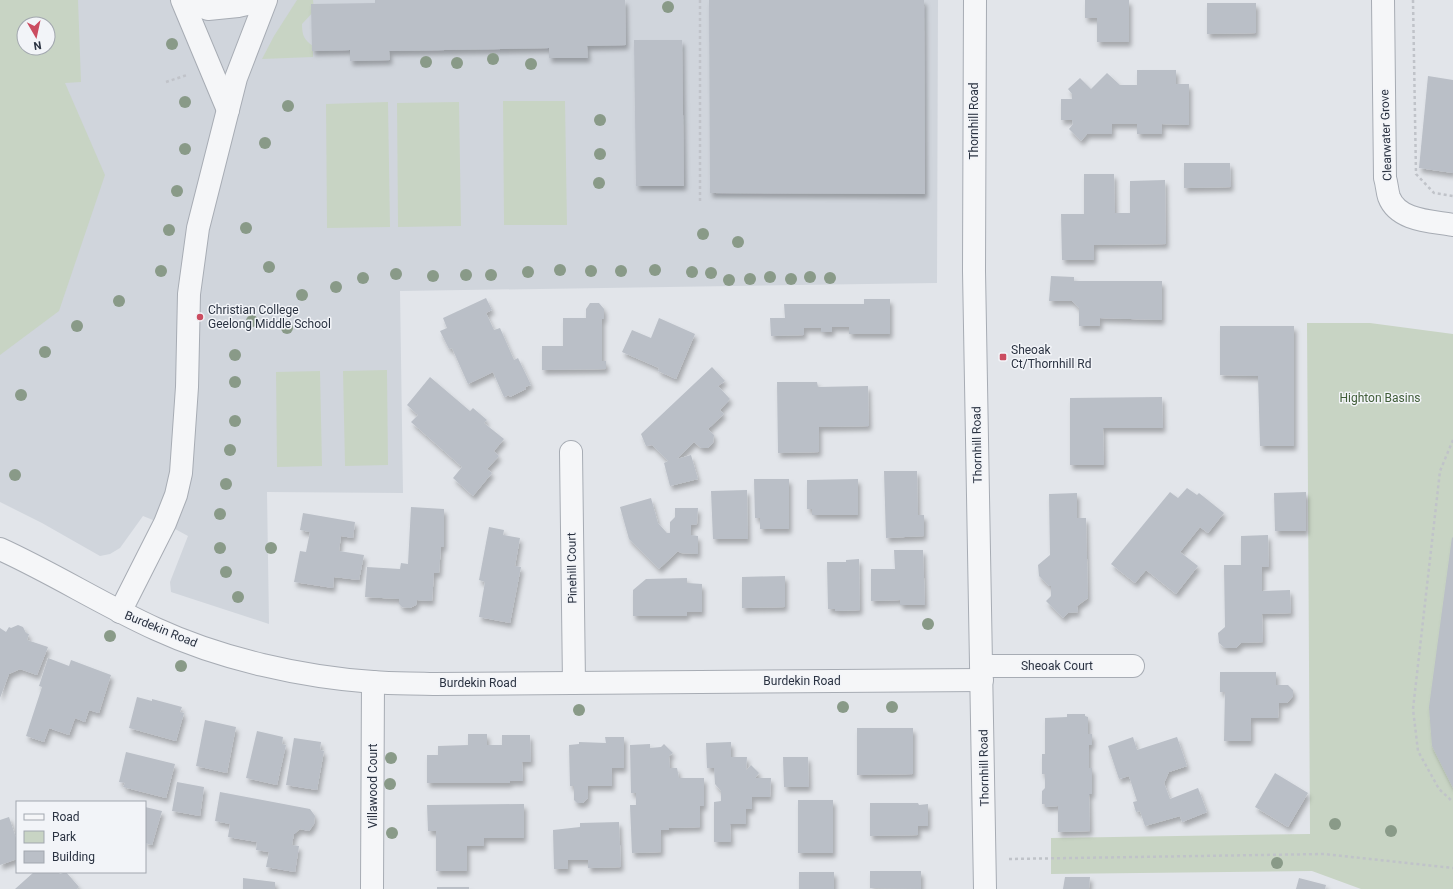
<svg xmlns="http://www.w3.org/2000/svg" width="1453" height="889" font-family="Roboto,sans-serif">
  <defs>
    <filter id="shadow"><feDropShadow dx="2.5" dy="4.5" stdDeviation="2" flood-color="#0004"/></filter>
  </defs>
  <rect width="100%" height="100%" fill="#e2e5ea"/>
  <path fill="#d0d5dc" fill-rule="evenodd" d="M 0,0 L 938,0 L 937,283 L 400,291 L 403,493 L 267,492 L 269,624 L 171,592 L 170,582 L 188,536 L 175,529 L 143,516 L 120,548 L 110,554 L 100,556 L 42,523 L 0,502 ZM 24,24 L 48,24 L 48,48 L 24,48 Z"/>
  <g fill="#c8d4c4" fill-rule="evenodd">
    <path d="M 0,0 L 78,0 L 81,82 L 65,83 L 105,175 L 59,311 L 0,355 ZM 24,24 L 48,24 L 48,48 L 24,48 Z"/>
    <path d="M 297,0 L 313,0 L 314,11 L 302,24 C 302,35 304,40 313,46 L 313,57 L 262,59 L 274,36 Z"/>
    <polygon points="503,101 565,101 567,225 504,225"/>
    <polygon points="388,102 390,227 327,228 326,104"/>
    <polygon points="459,102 461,226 398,227 397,103"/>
    <polygon points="1307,323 1370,323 1453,334 1453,889 1361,889 1312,871 1051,874 1051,838 1310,834"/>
    <polygon points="387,370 388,465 345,466 343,371"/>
    <polygon points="320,371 322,466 277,467 276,372"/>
  </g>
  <g fill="#babfc7" filter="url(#shadow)">
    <polygon points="375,0 625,0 626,45 587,46 588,58 549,58 549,48 389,51 390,60 350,61 350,50 312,51 311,4 375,3"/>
    <polygon points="709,0 924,0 925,194 710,193"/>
    <polygon points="1085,0 1129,0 1129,42 1097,42 1097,18 1085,18"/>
    <polygon points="1207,3 1256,3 1256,33 1207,34"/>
    <polygon points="634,40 682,40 684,186 636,186"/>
    <polygon points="1137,70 1176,70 1176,84 1189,84 1189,125 1162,124 1162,134 1137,134 1137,124 1112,124 1112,134 1087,134 1081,141 1069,129 1073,124 1072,120 1061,120 1061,99 1072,99 1072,94 1068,89 1080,78 1091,89 1107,73 1120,85 1137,85"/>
    <polygon points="1428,76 1453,80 1453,173 1419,168"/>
    <polygon points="1184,163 1230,163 1231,187 1184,188"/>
    <polygon points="1084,174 1114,174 1115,213 1130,213 1130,181 1165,180 1166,244 1094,245 1094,260 1062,260 1061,214 1084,214"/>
    <polygon points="1051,276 1074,277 1074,281 1162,281 1162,320 1100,318 1100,326 1079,326 1079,308 1072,301 1049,301"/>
    <polygon points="486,298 492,310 486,313 494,330 500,328 514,360 518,358 531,385 525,387 526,389 510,397 509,395 504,397 493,372 468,384 452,348 449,349 440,331 447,328 443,318"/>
    <polygon points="864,299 890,299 890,334 849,334 849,327 832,327 832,332 821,332 821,328 804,328 804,335 771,336 770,318 785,318 784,304 864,304"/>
    <polygon points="590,303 599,303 604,309 604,319 602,319 602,361 606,361 606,369 542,370 542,346 563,346 563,318 586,318 586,309"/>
    <polygon points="659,318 695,334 676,379 658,371 659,368 622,352 632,330 651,338"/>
    <polygon points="1220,326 1294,326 1294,446 1260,446 1258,376 1220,375"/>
    <polygon points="712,367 725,381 718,386 730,399 720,410 724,414 708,429 714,435 713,443 708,448 701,448 694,442 677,459 691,455 698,479 670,486 664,463 668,461 652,445 646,446 641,434"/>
    <polygon points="430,377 470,411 473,408 487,420 484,423 504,439 494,451 499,456 487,469 492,473 473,496 453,478 462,467 411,422 418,415 407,405"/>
    <polygon points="777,382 817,382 818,387 868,386 869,426 819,427 819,452 778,453"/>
    <polygon points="1162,397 1163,428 1103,428 1104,465 1070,465 1070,398"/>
    <polygon points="884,471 917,471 918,515 924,515 924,536 886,538"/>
    <polygon points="754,479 789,479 789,529 760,529 760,518 755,518"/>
    <polygon points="858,479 858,515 812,515 812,509 807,509 807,480"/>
    <polygon points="1187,488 1197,495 1199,493 1224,513 1208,533 1200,527 1180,552 1198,566 1176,594 1146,570 1135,583 1111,564 1170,492 1178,498"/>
    <polygon points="747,490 748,539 713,539 711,491"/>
    <polygon points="1306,492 1306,531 1275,531 1274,493"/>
    <polygon points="1077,493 1077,518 1086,518 1088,598 1077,606 1078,612 1068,613 1063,618 1046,601 1051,596 1051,586 1049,586 1039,576 1038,565 1050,555 1049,494"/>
    <polygon points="651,498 658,523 667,533 670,533 670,522 675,517 675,508 698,508 697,524 691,525 691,535 698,536 698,554 681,553 678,551 659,569 629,539 620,507"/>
    <polygon points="411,507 444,509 444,547 441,547 439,573 434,573 432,601 417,600 416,605 410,608 402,607 399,604 399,599 365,597 367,567 400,569 401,563 408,564"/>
    <polygon points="303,513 355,522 353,538 341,536 339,551 364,555 359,580 334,577 333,588 294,582 300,551 306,552 310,532 300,530"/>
    <polygon points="489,527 504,530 503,535 520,538 515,566 521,567 510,623 479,617 485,582 479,580"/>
    <polygon points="1268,535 1269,567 1262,567 1262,591 1290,590 1291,613 1262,614 1263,642 1241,643 1236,648 1225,648 1219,643 1218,633 1225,627 1224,565 1241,565 1241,536"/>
    <polygon points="1452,537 1453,538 1453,788 1432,746 1429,707"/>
    <polygon points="894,550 923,550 925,605 900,605 900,600 871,601 871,569 895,569"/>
    <polygon points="859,559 860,610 835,611 835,609 828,609 827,562 846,562 846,560"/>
    <polygon points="785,576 785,607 742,608 742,577"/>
    <polygon points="687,578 687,583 702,584 702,612 687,612 687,616 633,616 633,590 646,579"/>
    <polygon points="18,625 23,627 26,633 29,634 27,640 48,647 37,675 20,669 9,674 0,698 0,628 6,632 9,627 11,628"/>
    <polygon points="48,658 69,666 71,660 111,675 99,713 89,710 85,722 75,718 69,735 49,728 44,742 26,736 42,687 39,686"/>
    <polygon points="1220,672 1276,672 1276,685 1288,685 1293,690 1293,696 1287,703 1279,703 1278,718 1251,718 1251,741 1224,741 1225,692 1220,692"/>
    <polygon points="137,697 152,701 152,699 182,707 180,712 184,713 176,741 129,728"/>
    <polygon points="1067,714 1085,714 1085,716 1088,717 1088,734 1092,734 1092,745 1089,745 1089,768 1092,768 1092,794 1089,794 1090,831 1058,832 1058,806 1045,807 1045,804 1042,804 1042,791 1045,788 1045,774 1042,774 1042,754 1045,754 1045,718 1067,717"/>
    <polygon points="205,720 236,727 227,773 196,766"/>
    <polygon points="857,728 913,728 913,774 857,775"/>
    <polygon points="257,731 283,737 282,744 286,745 277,785 246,778"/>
    <polygon points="468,734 487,734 487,745 502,745 502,735 530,735 531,762 522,762 523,781 510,781 510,783 427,783 427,755 438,755 438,746 468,745"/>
    <polygon points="605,737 624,737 624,768 612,768 612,786 588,786 588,798 583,803 577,803 574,800 574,786 570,786 569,745 579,744 579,742 606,743"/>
    <polygon points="1133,737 1137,750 1177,737 1187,766 1169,772 1164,783 1170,799 1198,788 1207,812 1182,822 1180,816 1145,826 1140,811 1136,812 1133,802 1137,801 1129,776 1119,779 1108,746"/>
    <polygon points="294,738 321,742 320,750 324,751 317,790 286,785"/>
    <polygon points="731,742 731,757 747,757 746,770 751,765 759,773 755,778 771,778 770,797 752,797 752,809 746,809 746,824 730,824 731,842 714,842 714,802 721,801 721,791 715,784 714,768 707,768 706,743"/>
    <polygon points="650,744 650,748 661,747 664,744 673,753 669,756 670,768 677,768 679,778 704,778 704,806 700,806 700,827 669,828 669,830 661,830 661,852 632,853 630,805 636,805 636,793 631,793 630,745"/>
    <polygon points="126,752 175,764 166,798 123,787 125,783 119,782"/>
    <polygon points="783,757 808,757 809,787 784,787"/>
    <polygon points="1275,773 1308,793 1288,827 1255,807"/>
    <polygon points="177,782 204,787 200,816 172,811"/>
    <polygon points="220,792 310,809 315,816 314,824 309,831 300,829 294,834 292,845 299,846 295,872 266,867 269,852 256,850 257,842 228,837 230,824 215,821"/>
    <rect x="798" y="800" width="35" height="53"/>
    <polygon points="870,803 918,803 919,805 928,804 928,826 918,826 918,835 870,836"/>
    <polygon points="524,804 524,838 484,838 484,846 467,846 467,871 436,871 436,831 428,831 427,805"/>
    <polygon points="145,807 162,811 152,845 145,843"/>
    <polygon points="9,817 17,841 17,859 0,865 0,820"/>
    <polygon points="619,822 621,867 588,868 588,860 568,860 568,869 554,869 553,830 580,827 580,823"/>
    <polygon points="870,871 921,871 921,889 870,888"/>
    <polygon points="34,872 58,872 60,874 66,872 79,887 77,889 15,889"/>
    <rect x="799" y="872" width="35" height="17"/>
    <polygon points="1065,877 1090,877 1089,889 1063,889"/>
    <polygon points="243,878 275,882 275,889 243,889"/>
    <polygon points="1299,878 1326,885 1325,889 1296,889"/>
    <rect x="437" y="887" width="32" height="2"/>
  </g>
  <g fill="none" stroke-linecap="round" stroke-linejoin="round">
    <defs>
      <g id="minor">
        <polyline points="182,0 228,110"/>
        <polyline points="184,0 208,9 238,6 265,0"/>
        <polyline points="975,0 974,271 985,889"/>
        <path d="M 1383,0 L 1385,178 C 1387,184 1387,191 1389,197 C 1398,221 1431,221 1453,225"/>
        <polyline points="571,452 574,683"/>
        <path d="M 0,549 C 53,573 103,605 156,629 C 221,659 302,677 373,682 C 393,684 414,683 434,684 L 982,680"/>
        <polyline points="120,612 165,523 176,495 181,473 187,387 189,294 198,228 236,78 266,0"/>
        <polyline points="982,666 1133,666"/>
        <polyline points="372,889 373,682"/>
      </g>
    </defs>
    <use href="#minor" stroke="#a7acb4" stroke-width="24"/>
    <g stroke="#c0c3c9" stroke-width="2.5" stroke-dasharray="3 3" stroke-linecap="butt">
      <polyline points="700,0 700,203"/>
      <polyline points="1413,0 1416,174 1434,193 1453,196"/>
      <polyline points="166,82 187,75"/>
      <polyline points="1453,440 1440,471 1413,709 1418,751 1439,789 1453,802"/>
      <polyline points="1009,859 1324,854 1453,868"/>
    </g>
    <use href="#minor" stroke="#f5f6f8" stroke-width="22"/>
  </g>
  <g fill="#899a88">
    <circle cx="668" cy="7" r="6"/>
    <circle cx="172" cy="44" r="6"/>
    <circle cx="493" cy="59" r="6"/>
    <circle cx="426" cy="62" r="6"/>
    <circle cx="457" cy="63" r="6"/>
    <circle cx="531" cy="64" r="6"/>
    <circle cx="185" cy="102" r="6"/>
    <circle cx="288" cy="106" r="6"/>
    <circle cx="600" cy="120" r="6"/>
    <circle cx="265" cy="143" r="6"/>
    <circle cx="185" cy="149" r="6"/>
    <circle cx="600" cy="154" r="6"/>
    <circle cx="599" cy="183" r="6"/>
    <circle cx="177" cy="191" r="6"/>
    <circle cx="246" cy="228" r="6"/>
    <circle cx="169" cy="230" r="6"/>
    <circle cx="703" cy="234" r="6"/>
    <circle cx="738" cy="242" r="6"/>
    <circle cx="269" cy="267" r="6"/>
    <circle cx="560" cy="270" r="6"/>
    <circle cx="655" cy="270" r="6"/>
    <circle cx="161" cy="271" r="6"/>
    <circle cx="591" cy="271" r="6"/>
    <circle cx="621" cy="271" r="6"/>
    <circle cx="528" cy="272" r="6"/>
    <circle cx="692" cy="272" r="6"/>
    <circle cx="711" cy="273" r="6"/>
    <circle cx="396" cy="274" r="6"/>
    <circle cx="466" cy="275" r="6"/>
    <circle cx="491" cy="275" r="6"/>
    <circle cx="433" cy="276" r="6"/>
    <circle cx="770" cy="277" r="6"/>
    <circle cx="810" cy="277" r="6"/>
    <circle cx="363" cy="278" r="6"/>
    <circle cx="830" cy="278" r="6"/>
    <circle cx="750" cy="279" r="6"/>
    <circle cx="791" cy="279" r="6"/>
    <circle cx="729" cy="280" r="6"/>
    <circle cx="336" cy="287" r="6"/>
    <circle cx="302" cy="295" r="6"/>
    <circle cx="119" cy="301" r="6"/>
    <circle cx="252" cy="321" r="6"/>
    <circle cx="77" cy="326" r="6"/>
    <circle cx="287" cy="328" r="6"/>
    <circle cx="45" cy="352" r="6"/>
    <circle cx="235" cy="355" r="6"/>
    <circle cx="235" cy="382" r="6"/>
    <circle cx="21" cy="395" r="6"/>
    <circle cx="235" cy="421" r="6"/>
    <circle cx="230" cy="450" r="6"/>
    <circle cx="15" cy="475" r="6"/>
    <circle cx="226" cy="484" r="6"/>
    <circle cx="220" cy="514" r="6"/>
    <circle cx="220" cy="548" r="6"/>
    <circle cx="271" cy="548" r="6"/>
    <circle cx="226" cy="572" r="6"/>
    <circle cx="238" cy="597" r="6"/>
    <circle cx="928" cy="624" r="6"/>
    <circle cx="110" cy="636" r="6"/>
    <circle cx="181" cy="666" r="6"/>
    <circle cx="843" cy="707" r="6"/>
    <circle cx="892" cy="707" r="6"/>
    <circle cx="579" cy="710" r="6"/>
    <circle cx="391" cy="758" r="6"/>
    <circle cx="390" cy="784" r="6"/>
    <circle cx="1335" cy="824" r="6"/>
    <circle cx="1391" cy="831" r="6"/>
    <circle cx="392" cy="833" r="6"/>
    <circle cx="1277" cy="863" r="6"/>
  </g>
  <g fill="#cb4c60" stroke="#f2f4f8" stroke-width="1.5">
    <circle cx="200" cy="317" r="4"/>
    <rect x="999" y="353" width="8" height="8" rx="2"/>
  </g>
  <g text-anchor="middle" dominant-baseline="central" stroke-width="3" stroke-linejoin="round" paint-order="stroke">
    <g font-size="12" fill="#2b3342" stroke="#f2f4f8">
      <text transform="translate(974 121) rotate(-90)">Thornhill Road</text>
      <text transform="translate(1386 135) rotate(-92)">Clearwater Grove</text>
      <text transform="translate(977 445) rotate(-91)">Thornhill Road</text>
      <text transform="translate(572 568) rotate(-91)">Pinehill Court</text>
      <text transform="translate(161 629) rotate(22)">Burdekin Road</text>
      <text x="1057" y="666">Sheoak Court</text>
      <text x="802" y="681">Burdekin Road</text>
      <text x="478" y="683">Burdekin Road</text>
      <text transform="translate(984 768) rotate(-91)">Thornhill Road</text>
      <text transform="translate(373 786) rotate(-90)">Villawood Court</text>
    </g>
    <g font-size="12" fill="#2b3342" stroke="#f2f4f8" text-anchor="start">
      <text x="208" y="310">Christian College<tspan x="208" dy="14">Geelong Middle School</tspan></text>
      <text x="1011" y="350">Sheoak<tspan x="1011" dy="14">Ct/Thornhill Rd</tspan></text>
    </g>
    <g font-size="12" fill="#405d38" stroke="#f2f4f8">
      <text x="1380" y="398">Highton Basins</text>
    </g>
  </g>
  <rect x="16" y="801" width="130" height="72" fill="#f2f4f8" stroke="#a2a7af"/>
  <rect x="24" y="814" width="20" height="6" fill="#f5f6f8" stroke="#a2a7af"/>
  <text x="52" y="821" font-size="12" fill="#2b3342">Road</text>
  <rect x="24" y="831" width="20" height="12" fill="#c8d4c4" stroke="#a2a7af"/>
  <text x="52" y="841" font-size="12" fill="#2b3342">Park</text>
  <rect x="24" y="851" width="20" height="12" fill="#babfc7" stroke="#a2a7af"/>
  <text x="52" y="861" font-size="12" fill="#2b3342">Building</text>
  <g transform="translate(36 36) rotate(171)"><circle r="19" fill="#f2f4f8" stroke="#a2a7af"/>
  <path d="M0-3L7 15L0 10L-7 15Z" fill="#cb4c60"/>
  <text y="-6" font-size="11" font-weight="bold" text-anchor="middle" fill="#2b3342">N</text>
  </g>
</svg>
